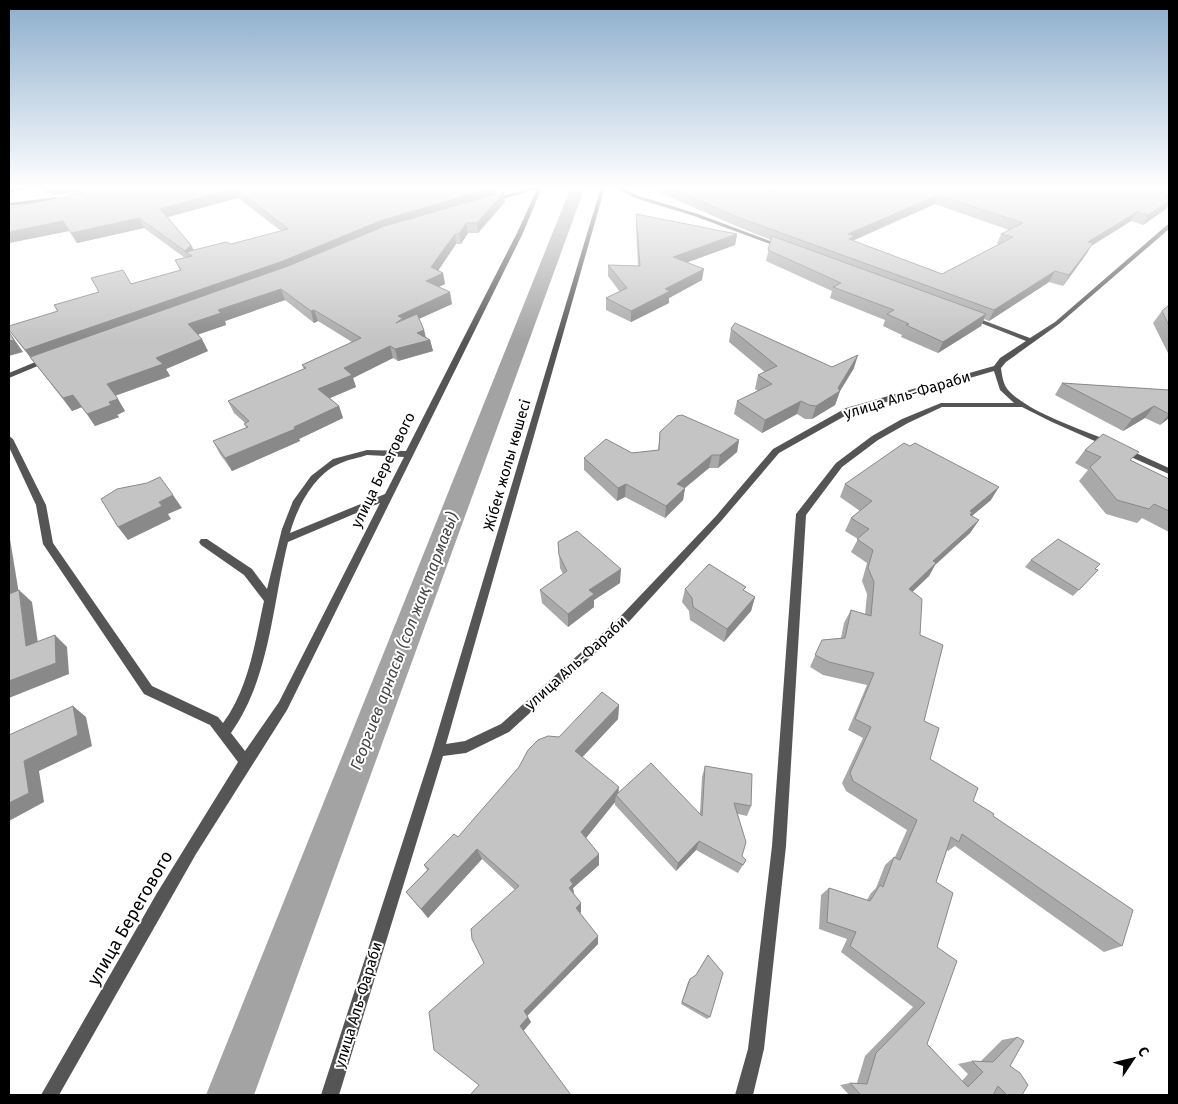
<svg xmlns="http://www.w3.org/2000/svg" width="1178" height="1104" font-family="'Fira Sans',sans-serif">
  <rect width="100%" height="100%" fill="#fff"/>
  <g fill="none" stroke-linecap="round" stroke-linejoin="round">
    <polygon fill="#a3a3a3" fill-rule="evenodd" points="571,187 585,187 254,1095 206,1095"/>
    <g fill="#555" fill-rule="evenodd">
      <path d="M 535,187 L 542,187 L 523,233 L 287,710 L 196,854 L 59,1095 L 41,1095 L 157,893 L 238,762 L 210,725 L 144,694 L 43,544 L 36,505 L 9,447 L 9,436 L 13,439 L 46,505 L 53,543 L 152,686 L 218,717 L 223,723 C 249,688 255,642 264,601 L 244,575 L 201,545 L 199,542 L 201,539 L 207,539 L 252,569 L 267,589 L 282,529 L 293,501 L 311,476 L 333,459 L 367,450 L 406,451 L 517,233 L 537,189 L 492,202 L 489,200 ZM 367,455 L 404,457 L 385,494 L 290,533 C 297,507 315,473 341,463 C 349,459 359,458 367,455 ZM 380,503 L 279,702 L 245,751 L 231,733 C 270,678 272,606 288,542 Z"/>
      <path d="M 601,187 L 605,187 L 446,744 L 465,741 L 501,724 L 617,620 L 716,516 L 773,449 L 846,408 L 994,366 L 1000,358 L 1026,341 L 968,318 L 968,316 L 972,316 L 1030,338 L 1055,322 L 1167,225 L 1169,224 L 1169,229 L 1059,324 L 1006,362 L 1001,368 C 1002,375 1003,384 1008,390 C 1029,413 1083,430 1112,442 L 1112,446 L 1106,446 L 1052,422 L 1022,407 L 942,407 L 908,423 L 878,440 L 842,467 L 806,515 L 786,846 L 764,1049 L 753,1095 L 735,1095 L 748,1049 L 772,846 L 796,514 L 836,463 L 872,436 L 902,419 L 941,403 L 1014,403 L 1000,390 L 994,371 L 852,412 L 779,453 L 722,520 L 625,626 L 509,732 L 466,753 L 443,756 L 339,1095 L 321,1095 L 432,751 Z"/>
      <polygon points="615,187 620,187 639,196 698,214 786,247 781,248 694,216 635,198"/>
      <polygon points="57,197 59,200 9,206 9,203"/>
      <polygon points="45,358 48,358 52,360 9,378 9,373"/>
      <polygon points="1125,448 1169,468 1169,474 1122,453 1121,451 1122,449"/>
    </g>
    <polygon fill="#222" fill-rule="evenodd" points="20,187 26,187 9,193 9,190"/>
  </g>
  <g fill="#a9a9a9" fill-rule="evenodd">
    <path d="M 43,187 L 502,187 L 495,189 L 496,195 L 505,202 L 478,233 L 468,233 L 461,244 L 456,244 L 438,270 L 443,273 L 445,284 L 438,287 L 452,304 L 419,319 L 424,330 L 426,337 L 430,340 L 433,351 L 398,361 L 393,358 L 353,378 L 356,387 L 330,398 L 339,406 L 343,418 L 299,439 L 300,441 L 232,471 L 220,454 L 213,441 L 246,428 L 245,423 L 234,413 L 228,401 L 304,369 L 302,365 L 352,342 L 318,321 L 314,323 L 285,300 L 225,321 L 226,325 L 198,334 L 208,351 L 166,369 L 170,376 L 115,396 L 125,411 L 117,415 L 119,417 L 95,426 L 82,407 L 72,411 L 9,330 L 57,311 L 54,305 L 180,270 L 175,260 L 185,258 L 144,228 L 77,243 L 69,231 L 9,243 L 71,196 L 70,193 L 55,195 L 47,194 ZM 238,198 L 281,231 L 231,244 L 194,250 L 191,245 L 168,217 Z"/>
    <path d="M 647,187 L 1169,187 L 1169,203 L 1166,209 L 1143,225 L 1131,221 L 1091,246 L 1087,253 L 1063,286 L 1049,282 L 989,321 L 984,319 L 981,326 L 938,353 L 901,337 L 902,335 L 883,326 L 885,320 L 830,298 L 832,291 L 766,261 L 771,240 L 736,226 ZM 935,204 L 1009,230 L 1001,234 L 997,244 L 999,244 L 942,274 L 853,241 Z"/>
    <polygon points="636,214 737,234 735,245 687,262 702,280 669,298 669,303 631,322 606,310 606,298 620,292 608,276 608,265 638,266 636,225"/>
    <polygon points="1169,305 1169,355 1153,323 1162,311"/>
    <polygon points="731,329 832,367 854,368 840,391 835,405 812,419 805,419 797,414 762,433 734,414 737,401 758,391 755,389 758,375 765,372 729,342"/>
    <polygon points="1062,383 1169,390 1169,418 1160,425 1145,418 1123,431 1055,395"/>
    <polygon points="660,432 739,440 737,452 718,468 709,468 685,488 683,500 665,518 625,497 617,501 584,470 584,458 658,450"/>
    <polygon points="1085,450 1132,461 1169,479 1169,532 1142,518 1137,523 1106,514 1079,481 1088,470 1075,463"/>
    <polygon points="845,484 991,500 972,516 979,520 970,533 935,565 929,576 912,592 920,635 924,721 930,759 973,801 993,816 1122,946 1104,952 955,846 948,851 947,850 936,882 937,947 927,1044 962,1081 968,1074 958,1064 972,1061 981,1061 1002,1040 1017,1037 1010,1066 1022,1095 849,1095 840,1085 850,1083 857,1083 865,1056 913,1007 841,952 847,939 819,929 821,895 829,888 867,900 871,893 876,888 885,865 894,857 895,857 907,830 846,791 842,783 863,738 848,730 867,685 823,675 810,667 822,640 841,638 844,623 851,610 865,615 867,594 862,581 867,563 851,552 858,539 845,531 851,518 860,511 840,497"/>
    <polygon points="558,542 620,583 594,600 594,607 568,627 542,603 540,590 563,574 560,568"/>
    <polygon points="1031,560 1096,569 1098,570 1073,596 1025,567"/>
    <polygon points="685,589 745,591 755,597 751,611 724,642 690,620 689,611 682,602"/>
    <polygon points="619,705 618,719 582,757 618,793 700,813 702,777 705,766 751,806 747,816 738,814 742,856 746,860 738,873 696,850 676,871 615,805 615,802 586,838 599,865 573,888 574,894 581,912 580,913 598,944 527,1016 531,1022 479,1085 484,963 515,890 482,859 428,918 406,892 427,870 424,865 458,837 559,737"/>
    <polygon points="690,979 710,1017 707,1019 681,1004 688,982"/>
  </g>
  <g fill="#898989">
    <polygon points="50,187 124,187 68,190 70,193 55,195"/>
    <polygon points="487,187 502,187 495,189 496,197 33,361 25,350 380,221"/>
    <polygon points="766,187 786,187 764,196"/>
    <polygon points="235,188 238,198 164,218 160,209"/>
    <polygon points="504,192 505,202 478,233 477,223"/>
    <polygon points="1169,194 1169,199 1164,198"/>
    <polygon points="938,195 935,204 853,240 852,246 848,234"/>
    <polygon points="1169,201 1169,203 1166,209 1143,225 1148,215"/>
    <polygon points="1137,212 1131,221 1091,246 1087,253 1063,286 1088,242"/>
    <polygon points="139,218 144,228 77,243 71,233"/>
    <polygon points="63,221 69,231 9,243 9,232"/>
    <polygon points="466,223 468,233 461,244 459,234"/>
    <polygon points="455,234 456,244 434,277 443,273 445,284 428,292 426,281 431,267"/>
    <polygon points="737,234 735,245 672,268 673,257"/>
    <polygon points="191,245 196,255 186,252 190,262 185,251"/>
    <polygon points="704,269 702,280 669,298 669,303 631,322 631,311 665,289"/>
    <polygon points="1055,271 1049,282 989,321 994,310"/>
    <polygon points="281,289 285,300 225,321 226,325 194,336 188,324 218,310"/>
    <polygon points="450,292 452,304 405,325 398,316"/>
    <polygon points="314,310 318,321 314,323 311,311"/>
    <polygon points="986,314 981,326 938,353 943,342"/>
    <polygon points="424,330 426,341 430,340 433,351 398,361 395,349 417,333"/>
    <polygon points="9,332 23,352 9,356"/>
    <polygon points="202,339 208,351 166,369 170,376 114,396 107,384 156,358"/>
    <polygon points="390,346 393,358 353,378 356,387 323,401 318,389 344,368"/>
    <polygon points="858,355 854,368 840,391 835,405 812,419 816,406 838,388"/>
    <polygon points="73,395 82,407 72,411 63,398"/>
    <polygon points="118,399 125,411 117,415 119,417 95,426 87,414 109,402"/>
    <polygon points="801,401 797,414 762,433 765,420"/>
    <polygon points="339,406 343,418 299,439 300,441 232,471 225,458"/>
    <polygon points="1154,406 1145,418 1123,431 1132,419"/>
    <polygon points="1169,414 1169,418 1160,425"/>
    <polygon points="739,440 737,452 718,468 720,455"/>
    <polygon points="712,455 709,468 675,496 677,484"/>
    <polygon points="626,484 625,497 617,501 618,488"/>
    <polygon points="999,487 991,500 968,519 970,511"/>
    <polygon points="685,488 683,500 665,518 666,506"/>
    <polygon points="173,495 182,508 168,514 171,519 128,540 118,527 159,502"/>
    <polygon points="979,520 970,533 935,565 929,576 902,602 909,589 933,561"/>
    <polygon points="9,537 10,539 21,606 9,595"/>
    <polygon points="621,569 620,583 594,600 594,607 568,627 568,614 589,590"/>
    <polygon points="19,590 32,602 40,657 26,646"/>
    <polygon points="755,597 751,611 724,642 727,629"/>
    <polygon points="55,635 67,647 69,674 9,698 9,681"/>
    <polygon points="619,705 618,719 576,764 575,751"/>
    <polygon points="73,706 86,717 92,746 39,771 44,802 9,821 9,803 24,761"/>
    <polygon points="619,787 618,798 616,795 615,802 582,843 581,832"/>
    <polygon points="699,841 696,850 676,871 678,863"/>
    <polygon points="477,849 482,859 428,918 421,909"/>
    <polygon points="599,854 599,865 573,888 574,894 569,888 570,880"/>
    <polygon points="581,903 581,912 577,917 576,908"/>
    <polygon points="598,936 598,944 526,1017 524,1011"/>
    <polygon points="528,1017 531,1022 523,1031 520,1026"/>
  </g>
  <g fill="#c4c4c4" stroke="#898989" fill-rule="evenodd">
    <polygon points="90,187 495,187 380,221 283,261 25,350 9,330 9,326 58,311 54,305 99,292 91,278 123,270 131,284 181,270 175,260 192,256 186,252 226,242 231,244 288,229 235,188 160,209 191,245 185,251 139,218 71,233 63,221 9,232 9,208 85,193 68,190"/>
    <path d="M 668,187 L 767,187 L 766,187 L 765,190 L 773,191 L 783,187 L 1169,187 L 1169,194 L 1164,198 L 1169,199 L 1169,201 L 1148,215 L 1137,212 L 1088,242 L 1093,243 L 1069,275 L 1055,271 L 994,310 L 737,217 ZM 938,195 L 1023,223 L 1001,234 L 1013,237 L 942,274 L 849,239 L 855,236 L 848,234 Z"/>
    <polygon points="504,192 477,223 466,223 459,234 455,234 431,267 443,273 426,281 450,292 398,316 403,318 396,323 417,314 424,330 417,333 430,340 395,349 390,346 344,368 352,375 318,389 339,406 294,427 295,429 225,458 213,441 248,427 244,424 249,421 228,401 306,368 302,365 361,338 314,310 311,311 281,289 218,310 221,313 188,324 202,339 156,358 163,364 107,384 118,399 109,402 111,405 87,414 73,395 63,398 30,357 288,266 385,226"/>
    <polygon points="636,214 737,234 673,257 704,269 665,289 670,291 631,311 606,298 627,288 608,265 640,266"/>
    <polygon points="772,236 986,314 943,342 906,325 909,324 887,314 894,310 833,287 841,283 768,250"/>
    <polygon points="1169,305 1169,326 1162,311"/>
    <polygon points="735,323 832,367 858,355 838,388 840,391 816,406 809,405 801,401 765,420 737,401 772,384 758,375 777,366 731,329"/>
    <polygon points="9,332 14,340 9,341"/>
    <polygon points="1062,383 1169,390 1169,414 1154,406 1132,419"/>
    <polygon points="682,415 739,440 720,455 712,455 677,484 685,488 666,506 626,484 618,488 584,458 606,439 632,453 659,450 660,432 677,416"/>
    <polygon points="1103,434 1139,452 1130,460 1169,479 1169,511 1154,504 1149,509 1117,500 1090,467 1101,457 1085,450"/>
    <polygon points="904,443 910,446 915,443 999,487 970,511 972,512 970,515 979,520 933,561 936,563 909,589 922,599 920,635 943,645 924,721 939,728 930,759 978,788 973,801 994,814 993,816 1133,910 1122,946 962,834 959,842 951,837 936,882 953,893 937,947 957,961 927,1044 968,1087 983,1072 972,1061 993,1062 1017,1037 1024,1041 1010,1066 1020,1073 1028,1085 1022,1095 1007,1095 998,1086 993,1095 861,1095 850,1083 867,1084 876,1053 925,1003 850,946 856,932 827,922 829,888 870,901 880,885 883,887 894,857 900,860 917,820 853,781 850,773 871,727 855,719 874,673 829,662 815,655 822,640 845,638 851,610 871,616 874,582 868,568 873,550 857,539 869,529 851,518 872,501 845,484"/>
    <polygon points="160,477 173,495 159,502 162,506 118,527 101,499 117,489 147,483"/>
    <polygon points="577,531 621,569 589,590 594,594 568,614 540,590 567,571 559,555 558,542"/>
    <polygon points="1058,539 1100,564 1095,569 1098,570 1079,590 1031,560"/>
    <polygon points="709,564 746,587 743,590 755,597 727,629 693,607 692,598 685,589"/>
    <polygon points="19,590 26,646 55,635 56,663 9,681 9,594"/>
    <polygon points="602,692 619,705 575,751 619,787 581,832 599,854 570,880 573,884 569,888 581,903 576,908 598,936 524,1011 528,1017 520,1026 571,1095 470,1095 479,1085 434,1050 429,1012 484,963 472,939 471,929 519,886 477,849 421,909 406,892 429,869 424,865 454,834 458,837 519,767 528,750 538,740 548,736 559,737"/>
    <polygon points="73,706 78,735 24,761 29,793 9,803 9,735"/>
    <polygon points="651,763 702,816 705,766 752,774 751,806 734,803 746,842 742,856 746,860 743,865 699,841 678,863 616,795"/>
    <polygon points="708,955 723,973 710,1017 682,1002 690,979 696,975"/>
  </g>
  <linearGradient id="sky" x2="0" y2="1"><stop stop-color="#8cadcc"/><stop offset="0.55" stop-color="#fff"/><stop offset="1" stop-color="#fff" stop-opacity="0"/></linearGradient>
  <rect width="1178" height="341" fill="url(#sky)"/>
  <g text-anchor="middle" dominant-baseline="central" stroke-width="4" stroke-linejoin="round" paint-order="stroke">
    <g font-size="15" fill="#000" stroke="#fff">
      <text transform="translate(907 395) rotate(-17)">улица Аль-Фараби</text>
      <text transform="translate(507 465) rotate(-74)">Жібек жолы көшесі</text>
      <text transform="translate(383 470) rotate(-64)">улица Берегового</text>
      <text transform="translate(576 663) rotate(-42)">улица Аль-Фараби</text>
      <text transform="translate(358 1005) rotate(-73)">улица Аль-Фараби</text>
    </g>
    <g font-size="16" font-style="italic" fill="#444" stroke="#fff">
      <text transform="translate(404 641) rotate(-69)">Георгиев арнасы (сол жақ тармағы)</text>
    </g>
    <g font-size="18" fill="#000" stroke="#fff">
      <text transform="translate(130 918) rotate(-60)">улица Берегового</text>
    </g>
  </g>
  <rect width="1178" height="1104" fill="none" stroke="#000000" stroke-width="20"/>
  <g transform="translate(1133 1059) rotate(55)" stroke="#ffffff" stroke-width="4" paint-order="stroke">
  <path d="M0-4L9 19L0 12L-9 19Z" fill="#000000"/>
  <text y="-8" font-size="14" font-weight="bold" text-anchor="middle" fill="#000000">С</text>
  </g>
</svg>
